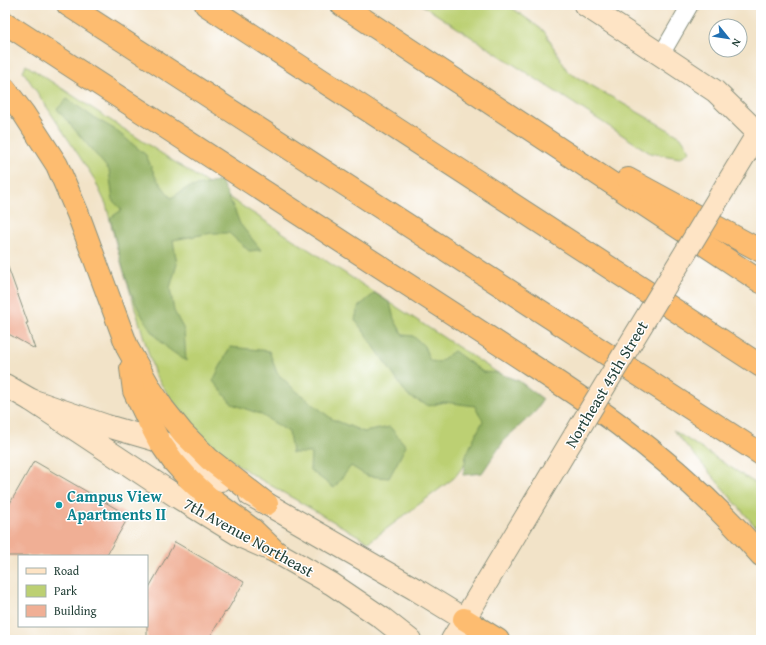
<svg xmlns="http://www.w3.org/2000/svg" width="766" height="645" font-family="'Gentium Book Plus',serif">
  <rect width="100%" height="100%" fill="#fff"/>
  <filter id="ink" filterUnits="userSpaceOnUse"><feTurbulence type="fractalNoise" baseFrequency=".025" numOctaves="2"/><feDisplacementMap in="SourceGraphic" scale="8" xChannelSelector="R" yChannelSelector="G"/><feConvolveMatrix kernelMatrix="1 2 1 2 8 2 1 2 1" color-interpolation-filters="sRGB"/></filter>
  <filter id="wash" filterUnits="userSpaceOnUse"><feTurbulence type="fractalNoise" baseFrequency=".012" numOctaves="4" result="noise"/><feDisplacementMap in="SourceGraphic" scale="16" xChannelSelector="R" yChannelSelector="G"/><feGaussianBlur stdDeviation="0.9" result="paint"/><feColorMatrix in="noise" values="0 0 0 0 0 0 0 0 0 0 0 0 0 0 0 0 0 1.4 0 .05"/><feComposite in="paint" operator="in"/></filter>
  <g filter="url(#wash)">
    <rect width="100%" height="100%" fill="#f2e3c8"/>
    <g fill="#bcd073" stroke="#6e8654">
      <polygon points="422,5 508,5 544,31 568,72 681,137 690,151 680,158 650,153"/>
      <polygon points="26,65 524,390 454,478 369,542 251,474 221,453 200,434 174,403 155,375 117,248 106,204 93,177 23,71"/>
      <polygon points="673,430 761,487 761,533"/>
    </g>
    <g fill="#95b265" stroke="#5a784c">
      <path d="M 67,99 L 93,117 L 114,129 L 146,155 L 156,178 L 171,198 L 187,188 L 221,181 L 235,211 L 240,224 L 261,250 L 249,251 L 229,233 L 212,233 L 173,240 L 177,264 L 170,288 L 174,311 L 184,330 L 186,361 C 178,355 168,350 161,342 C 130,309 121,261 110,218 L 122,210 L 113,201 L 109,170 L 57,109 Z"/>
      <polygon points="375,293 390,303 394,319 403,335 413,336 424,346 430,361 439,362 454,351 483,372 498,373 519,381 543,399 535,412 505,439 482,473 463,475 466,456 474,438 483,421 475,406 444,402 429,406 408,396 364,332 355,320 358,307"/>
      <polygon points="230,347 269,351 277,373 295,390 332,419 364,432 390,427 406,446 389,478 367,476 351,466 334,488 310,470 311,453 292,453 289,432 260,414 232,404 213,381"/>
    </g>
    <g id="blocks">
      <g fill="#f0af95">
        <polygon points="8,267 28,323 26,323 35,349 5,332 5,268"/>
        <polygon points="34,461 129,516 106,556 5,556 5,512"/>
        <polygon points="175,542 244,582 226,613 225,612 208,640 147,640 147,591"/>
      </g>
    </g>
  </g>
  <g filter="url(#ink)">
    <use href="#blocks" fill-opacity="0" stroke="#88907e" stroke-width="1"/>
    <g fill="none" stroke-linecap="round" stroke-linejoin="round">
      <defs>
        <polyline id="service" points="661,55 690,5"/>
        <g id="secondary">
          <polyline points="585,5 661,55 715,91 758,133 761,135"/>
          <polyline points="727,184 761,128"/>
          <polyline points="5,385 31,400 179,498 244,538 276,552 332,584 382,618 410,640"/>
          <polyline points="31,400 107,426 159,441 173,447 186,455 221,480"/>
          <polyline points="250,495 267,504 415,589 464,619"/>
          <polyline points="452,640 575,435"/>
        </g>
        <g id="motorway">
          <path d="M 68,5 C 298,156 530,304 761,454"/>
          <polyline points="206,5 761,366"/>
          <polyline points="342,5 761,282"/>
          <path d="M 5,23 L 513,353 C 548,376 584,399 618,424 C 670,463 718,506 761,555"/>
          <polyline points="5,89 24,114 57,165 78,214 128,349 150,388 163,408 183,433 209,459 267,504"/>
          <polyline points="628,179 761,251"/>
          <polyline points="131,368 134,391 147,418 159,441 173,461 189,479 207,496 252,529 276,552"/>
          <polyline points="464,619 498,640"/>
        </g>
      </defs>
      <use href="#service" stroke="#88907e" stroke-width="18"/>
      <use href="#secondary" stroke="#88907e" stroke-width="24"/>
      <use href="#motorway" stroke="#88907e" stroke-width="24"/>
      <use href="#service" stroke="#fff" stroke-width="16"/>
      <use href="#secondary" stroke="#fee4c5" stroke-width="22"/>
      <use href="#motorway" stroke="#fdbc6f" stroke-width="22"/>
      <defs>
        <polyline id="secondary-bridge" points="575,435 727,184"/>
      </defs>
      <use href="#secondary-bridge" stroke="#88907e" stroke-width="24" stroke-linecap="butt"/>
      <use href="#secondary-bridge" stroke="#fee4c5" stroke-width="22"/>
    </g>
  </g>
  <circle fill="#0f9aa8" stroke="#fff" stroke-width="1.5" cx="59" cy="505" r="4"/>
  <g text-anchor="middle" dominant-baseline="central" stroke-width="3" stroke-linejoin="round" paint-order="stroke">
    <g font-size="16" fill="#1f3d34" stroke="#fff">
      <text transform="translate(606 384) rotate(-59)">Northeast 45th Street</text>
      <text transform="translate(249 537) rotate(29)">7th Avenue Northeast</text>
    </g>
    <g font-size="16" font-weight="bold" fill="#0d838f" stroke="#fff" text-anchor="start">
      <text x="67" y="496">Campus View<tspan x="67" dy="18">Apartments II</tspan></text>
    </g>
  </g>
  <rect width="766" height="645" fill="none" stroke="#fff" stroke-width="20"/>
  <rect x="18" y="555" width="130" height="72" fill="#ffffff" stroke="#a5b1ae"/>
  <rect x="26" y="568" width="20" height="6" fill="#fee4c5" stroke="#a5b1ae"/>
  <text x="54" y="575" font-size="12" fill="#1f3d34">Road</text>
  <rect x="26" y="585" width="20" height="12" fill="#bcd073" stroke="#a5b1ae"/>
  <text x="54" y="595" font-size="12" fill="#1f3d34">Park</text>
  <rect x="26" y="605" width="20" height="12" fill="#f0af95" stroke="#a5b1ae"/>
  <text x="54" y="615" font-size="12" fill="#1f3d34">Building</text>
  <g transform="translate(728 38) rotate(120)"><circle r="19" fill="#ffffff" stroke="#a5b1ae"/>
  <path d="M0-3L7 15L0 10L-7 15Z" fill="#1f6fb2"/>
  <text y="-6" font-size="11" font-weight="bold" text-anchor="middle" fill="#1f3d34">N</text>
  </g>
</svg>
